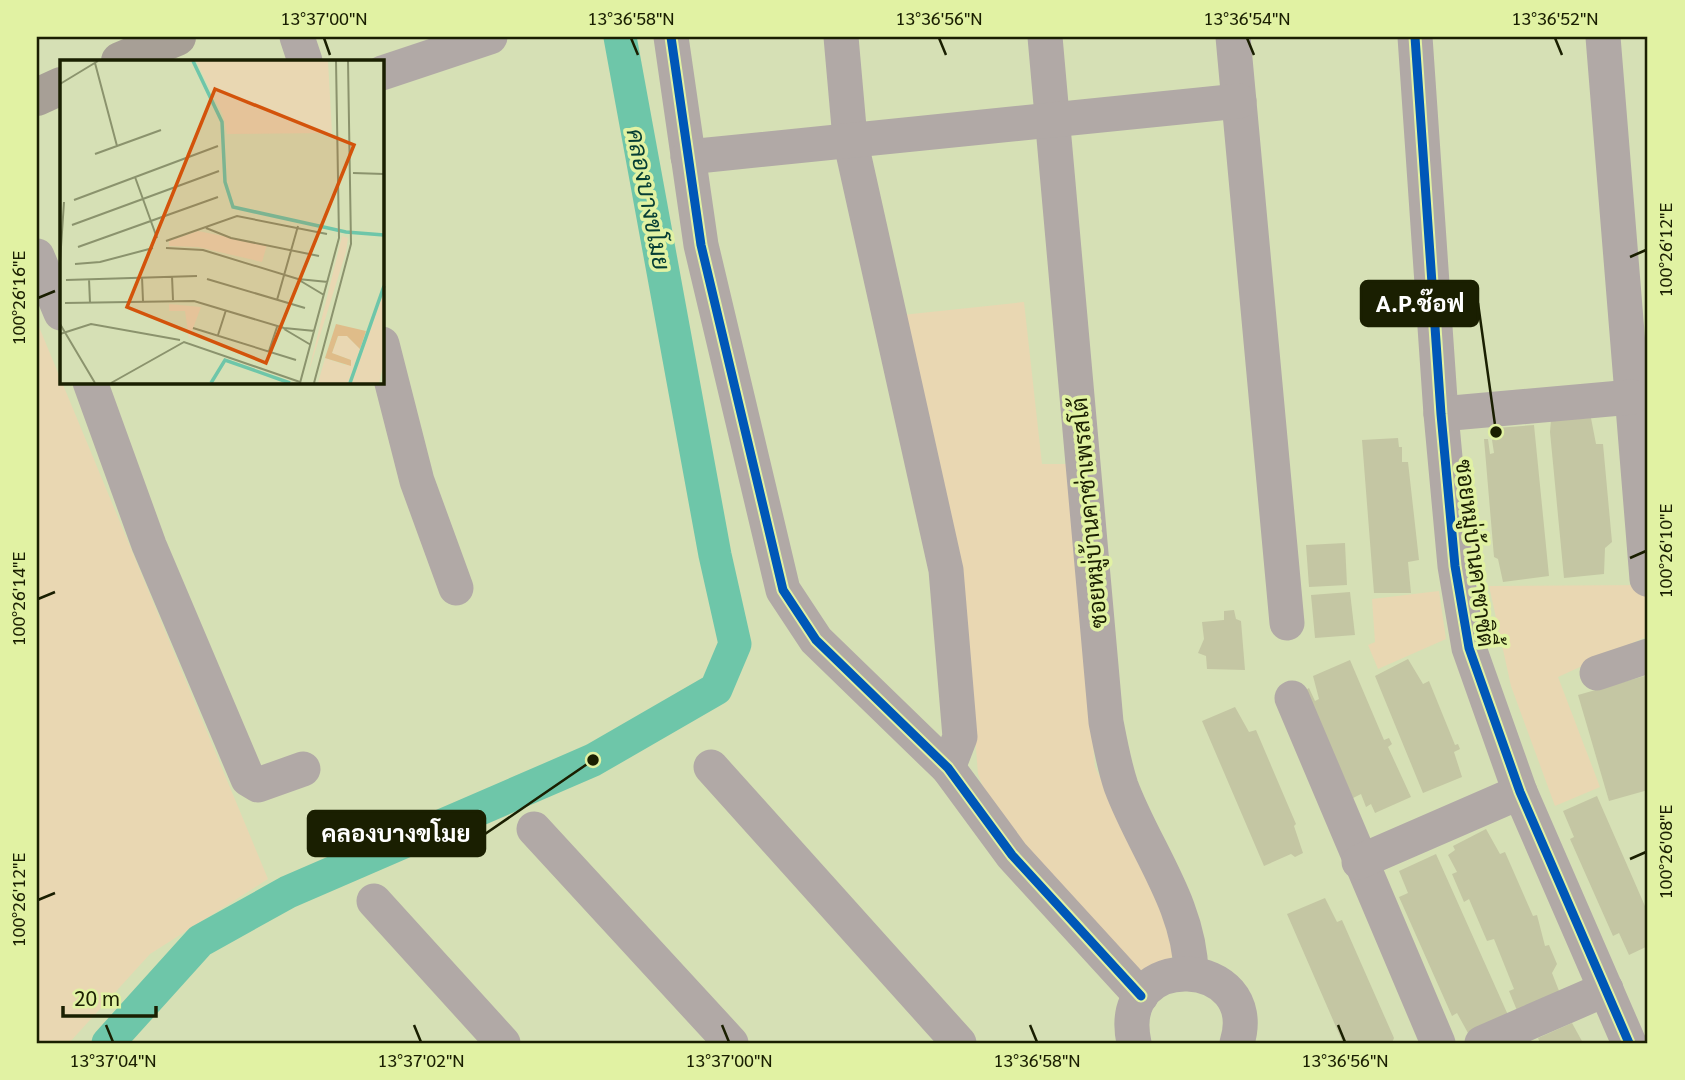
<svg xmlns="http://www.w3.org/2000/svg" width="1685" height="1080" font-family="Georgia,Sarabun,serif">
  <rect width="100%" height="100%" fill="#d6e0b5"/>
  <g fill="#e9d7b2">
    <polygon points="1024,302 1042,464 1069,464 1095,767 1170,922 1174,949 1170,962 1152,971 1138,972 991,808 978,774 970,673 902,315"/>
    <polygon points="37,322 268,879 150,954 69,1043 37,1043"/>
    <polygon points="1648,585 1648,636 1558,677 1600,787 1555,806 1511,686 1489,586"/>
    <polygon points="1439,591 1446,639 1378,669 1368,645 1375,642 1372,599"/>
  </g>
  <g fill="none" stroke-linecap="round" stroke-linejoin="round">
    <polyline stroke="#6ec6a9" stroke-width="33" points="108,1043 200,941 288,892 593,760 716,689 735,644 715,555 620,37"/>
  </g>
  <g fill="#c4c6a3">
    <polygon points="1591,418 1596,444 1603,444 1612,542 1605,548 1604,574 1564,578 1550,432 1551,420"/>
    <polygon points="1534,425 1549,576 1503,582 1498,559 1494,557 1484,439 1488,439 1490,454 1494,453 1492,440 1495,438 1496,428"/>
    <polygon points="1398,438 1399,447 1402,447 1402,462 1408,462 1419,560 1408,562 1411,593 1374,593 1362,440"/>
    <polygon points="1345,543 1347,585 1309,587 1306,545"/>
    <polygon points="1350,592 1355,635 1315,638 1311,595"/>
    <polygon points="1234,610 1236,619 1241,621 1245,670 1207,669 1206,656 1198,653 1204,639 1202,622 1224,620 1224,611"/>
    <polygon points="1408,659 1423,684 1429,681 1455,745 1458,744 1460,749 1454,752 1462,777 1423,793 1375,676"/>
    <polygon points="1350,660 1384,740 1389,738 1392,744 1388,747 1411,797 1375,813 1371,804 1366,807 1361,794 1353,798 1306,690 1309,688 1315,701 1319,699 1313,676"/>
    <polygon points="1648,675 1648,790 1609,801 1578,695"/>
    <polygon points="1235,707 1249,732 1256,730 1296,824 1294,826 1303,853 1295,857 1291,854 1264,866 1202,721"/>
    <polygon points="1597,796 1648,913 1648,946 1629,955 1619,933 1613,936 1570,839 1574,837 1563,811"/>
    <polygon points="1486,829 1500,854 1505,852 1533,916 1537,915 1545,946 1549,945 1557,964 1552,973 1561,996 1518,1013 1509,991 1514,989 1494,939 1487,941 1469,899 1464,902 1452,874 1457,872 1448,855 1455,850 1453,846"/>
    <polygon points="1436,854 1508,1015 1468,1033 1457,1013 1452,1016 1399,897 1408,893 1399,871"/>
    <polygon points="1325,898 1337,922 1342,920 1394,1038 1392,1043 1343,1043 1287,914"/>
    <polygon points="1572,1023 1583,1043 1540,1043 1538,1038"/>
  </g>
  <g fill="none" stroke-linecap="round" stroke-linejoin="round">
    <g stroke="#b1a9a6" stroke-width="35">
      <polyline points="297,37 305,61"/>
      <polyline points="671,37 701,245 783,590 816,640 948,768 1012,855 1141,996"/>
      <polyline points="841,37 850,139 946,570 960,737 948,768"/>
      <path d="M 1045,37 L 1106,722 C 1110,743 1114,765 1121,786 C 1144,848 1190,905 1191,973"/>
      <polyline points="1233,37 1287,623"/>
      <polyline points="1415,37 1441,414 1455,566 1469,648 1520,792 1629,1043"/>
      <polyline points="1603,37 1647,579"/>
      <polyline points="382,73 490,37"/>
      <polyline points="688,157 1239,101"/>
      <polyline points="37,256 61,313"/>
      <polyline points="382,344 417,481 456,588"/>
      <polyline points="90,382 149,545 248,779 258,785 303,769"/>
      <polyline points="1441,414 1632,397"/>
      <polyline points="1597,673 1648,656"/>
      <polyline points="1292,698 1438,1043"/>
      <polyline points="711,767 959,1043"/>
      <polyline points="534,829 731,1043"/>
      <polyline points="1359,862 1520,792"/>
      <polyline points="374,901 503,1043"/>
      <path d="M 1134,1043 C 1113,946 1264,956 1237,1043"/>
      <polyline points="1482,1043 1606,989"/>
    </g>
    <g stroke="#a79f96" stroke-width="38">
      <polyline points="120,61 177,37"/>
      <polyline points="37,97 61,86"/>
    </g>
    <defs>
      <g id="cycleway">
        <polyline points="671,37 701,245 783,590 816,640 948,768 1012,855 1141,996"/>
        <polyline points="1415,37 1441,414 1455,566 1469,648 1520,792 1629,1043"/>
      </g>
    </defs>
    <use href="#cycleway" stroke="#e1f2a3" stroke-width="13"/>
    <use href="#cycleway" stroke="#0057b8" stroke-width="9"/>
  </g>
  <path fill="none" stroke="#1a1f01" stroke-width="2.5" d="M 324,38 L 330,55M 631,38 L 638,55M 939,38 L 946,55M 1247,38 L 1254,55M 1555,38 L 1562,55M 1630,257 L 1646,250M 38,298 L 55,291M 1630,558 L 1646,551M 38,599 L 55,592M 1630,859 L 1646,852M 38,900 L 55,893M 106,1025 L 113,1042M 414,1025 L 421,1042M 722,1025 L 729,1042M 1030,1025 L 1037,1042M 1338,1025 L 1345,1042"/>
  <g text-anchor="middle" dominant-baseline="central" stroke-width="7" stroke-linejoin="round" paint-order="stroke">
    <g font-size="23" fill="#1a1f01" stroke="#e1f2a3">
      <text transform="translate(1087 513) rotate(-95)">ซอยหมู่บ้านคาซ่าเพรสโต้</text>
      <text transform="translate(1477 553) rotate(83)">ซอยหมู่บ้านคาซาซิตี้</text>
    </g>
    <g font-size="24" font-style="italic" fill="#053d34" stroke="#e1f2a3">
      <text transform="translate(650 199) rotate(79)">คลองบางขโมย</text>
    </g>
  </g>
  <g transform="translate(60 60)">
    <rect width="324" height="324" fill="#d6e0b5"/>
    <path d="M 136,1 L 268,1 L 272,73 L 167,74 L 163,55 ZM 138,171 L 207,185 L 202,202 L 138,187 L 109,186 L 109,181 ZM 282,176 L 288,178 L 286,192 L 248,314 ZM 324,231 L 324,303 L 319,323 L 292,323 ZM 109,244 L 141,247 L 129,279 L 125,251 L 109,251 ZM 279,275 L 287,276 L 300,289 L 290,317 L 288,323 L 258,323 L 265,298 L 285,305 L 291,300 L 272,293 Z" fill="#e9d7b2"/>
    <path d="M 276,264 L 306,271 L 300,289 L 287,276 L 278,276 L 272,293 L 291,300 L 291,306 L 265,298 Z" fill="#dfbc89"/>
    <path fill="none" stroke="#6ec6a9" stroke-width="3.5" d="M 133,1 L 162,62 L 165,122 L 173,147 L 286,172 L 324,175M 151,323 L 165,300 L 230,323M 290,323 L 324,226"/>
    <path fill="none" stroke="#8b936d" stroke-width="2" d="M 35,3 L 57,86M 0,24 L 38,1M 35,94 L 101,70M 293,113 L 324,114M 75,117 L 97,178M 14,140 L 158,86M 12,165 L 159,111M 146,168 L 171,178 L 259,196M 106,181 L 177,156 L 267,174M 18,187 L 158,137M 106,188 L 143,190 L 238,219 L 268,222M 0,202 L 4,142M 15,204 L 40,202 L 93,188M 112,216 L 113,240M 82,217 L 83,241M 29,219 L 30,243M 147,219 L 245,248M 6,220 L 137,216M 239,220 L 264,235M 217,240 L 238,166M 5,243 L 134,241 L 224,268 L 255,271M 0,264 L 35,323M 133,268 L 236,300M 224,269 L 251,285M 0,274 L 31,264 L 120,280M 158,275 L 166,250M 209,291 L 217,267M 51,323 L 124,282 L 240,322M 240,323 L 279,178 L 276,1M 254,323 L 291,184 L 288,1"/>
    <path fill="#d3530b" fill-opacity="0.15" stroke="#d3530b" stroke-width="3.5" d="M 155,29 L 294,85 L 206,303 L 67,247 Z"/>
    <rect width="324" height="324" fill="none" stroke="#1a1f01" stroke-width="3.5"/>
  </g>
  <path fill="none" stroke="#1a1f01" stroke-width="2.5" d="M1496 432L1478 303M593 760L485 834"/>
  <g fill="#1a1f01" stroke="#e1f2a3" stroke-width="2.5">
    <circle cx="1496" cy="432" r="7"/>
    <circle cx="593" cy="760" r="7"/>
  </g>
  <g fill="#1a1f01" stroke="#1a1f01" stroke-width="2.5">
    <rect x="1361" y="281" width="117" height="45" rx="7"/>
    <rect x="308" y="811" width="177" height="45" rx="7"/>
  </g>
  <g font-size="24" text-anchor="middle" font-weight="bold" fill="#fff">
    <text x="1420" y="312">A.P.ช๊อฟ</text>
    <text x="396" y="842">คลองบางขโมย</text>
  </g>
  <rect width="1685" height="1080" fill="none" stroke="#e1f2a3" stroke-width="77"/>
  <path d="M63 1006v10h93v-10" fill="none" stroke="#1a1f01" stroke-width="3.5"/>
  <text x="74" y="1006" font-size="21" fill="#1a1f01" stroke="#e1f2a3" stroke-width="5" paint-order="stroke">20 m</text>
  <rect x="38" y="38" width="1608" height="1004" fill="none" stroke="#1a1f01" stroke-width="2.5"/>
  <g font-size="18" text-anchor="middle" fill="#1a1f01">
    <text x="324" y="25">13°37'00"N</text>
    <text x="631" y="25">13°36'58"N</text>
    <text x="939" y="25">13°36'56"N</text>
    <text x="1247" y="25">13°36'54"N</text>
    <text x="1555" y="25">13°36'52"N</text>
    <text transform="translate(1666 250) rotate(-90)" y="6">100°26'12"E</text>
    <text transform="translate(19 298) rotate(-90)" y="6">100°26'16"E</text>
    <text transform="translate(1666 551) rotate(-90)" y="6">100°26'10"E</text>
    <text transform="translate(19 599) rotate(-90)" y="6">100°26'14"E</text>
    <text transform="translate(1666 852) rotate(-90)" y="6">100°26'08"E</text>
    <text transform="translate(19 900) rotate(-90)" y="6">100°26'12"E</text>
    <text x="113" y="1067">13°37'04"N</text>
    <text x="421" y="1067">13°37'02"N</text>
    <text x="729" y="1067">13°37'00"N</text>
    <text x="1037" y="1067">13°36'58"N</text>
    <text x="1345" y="1067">13°36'56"N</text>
  </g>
</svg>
